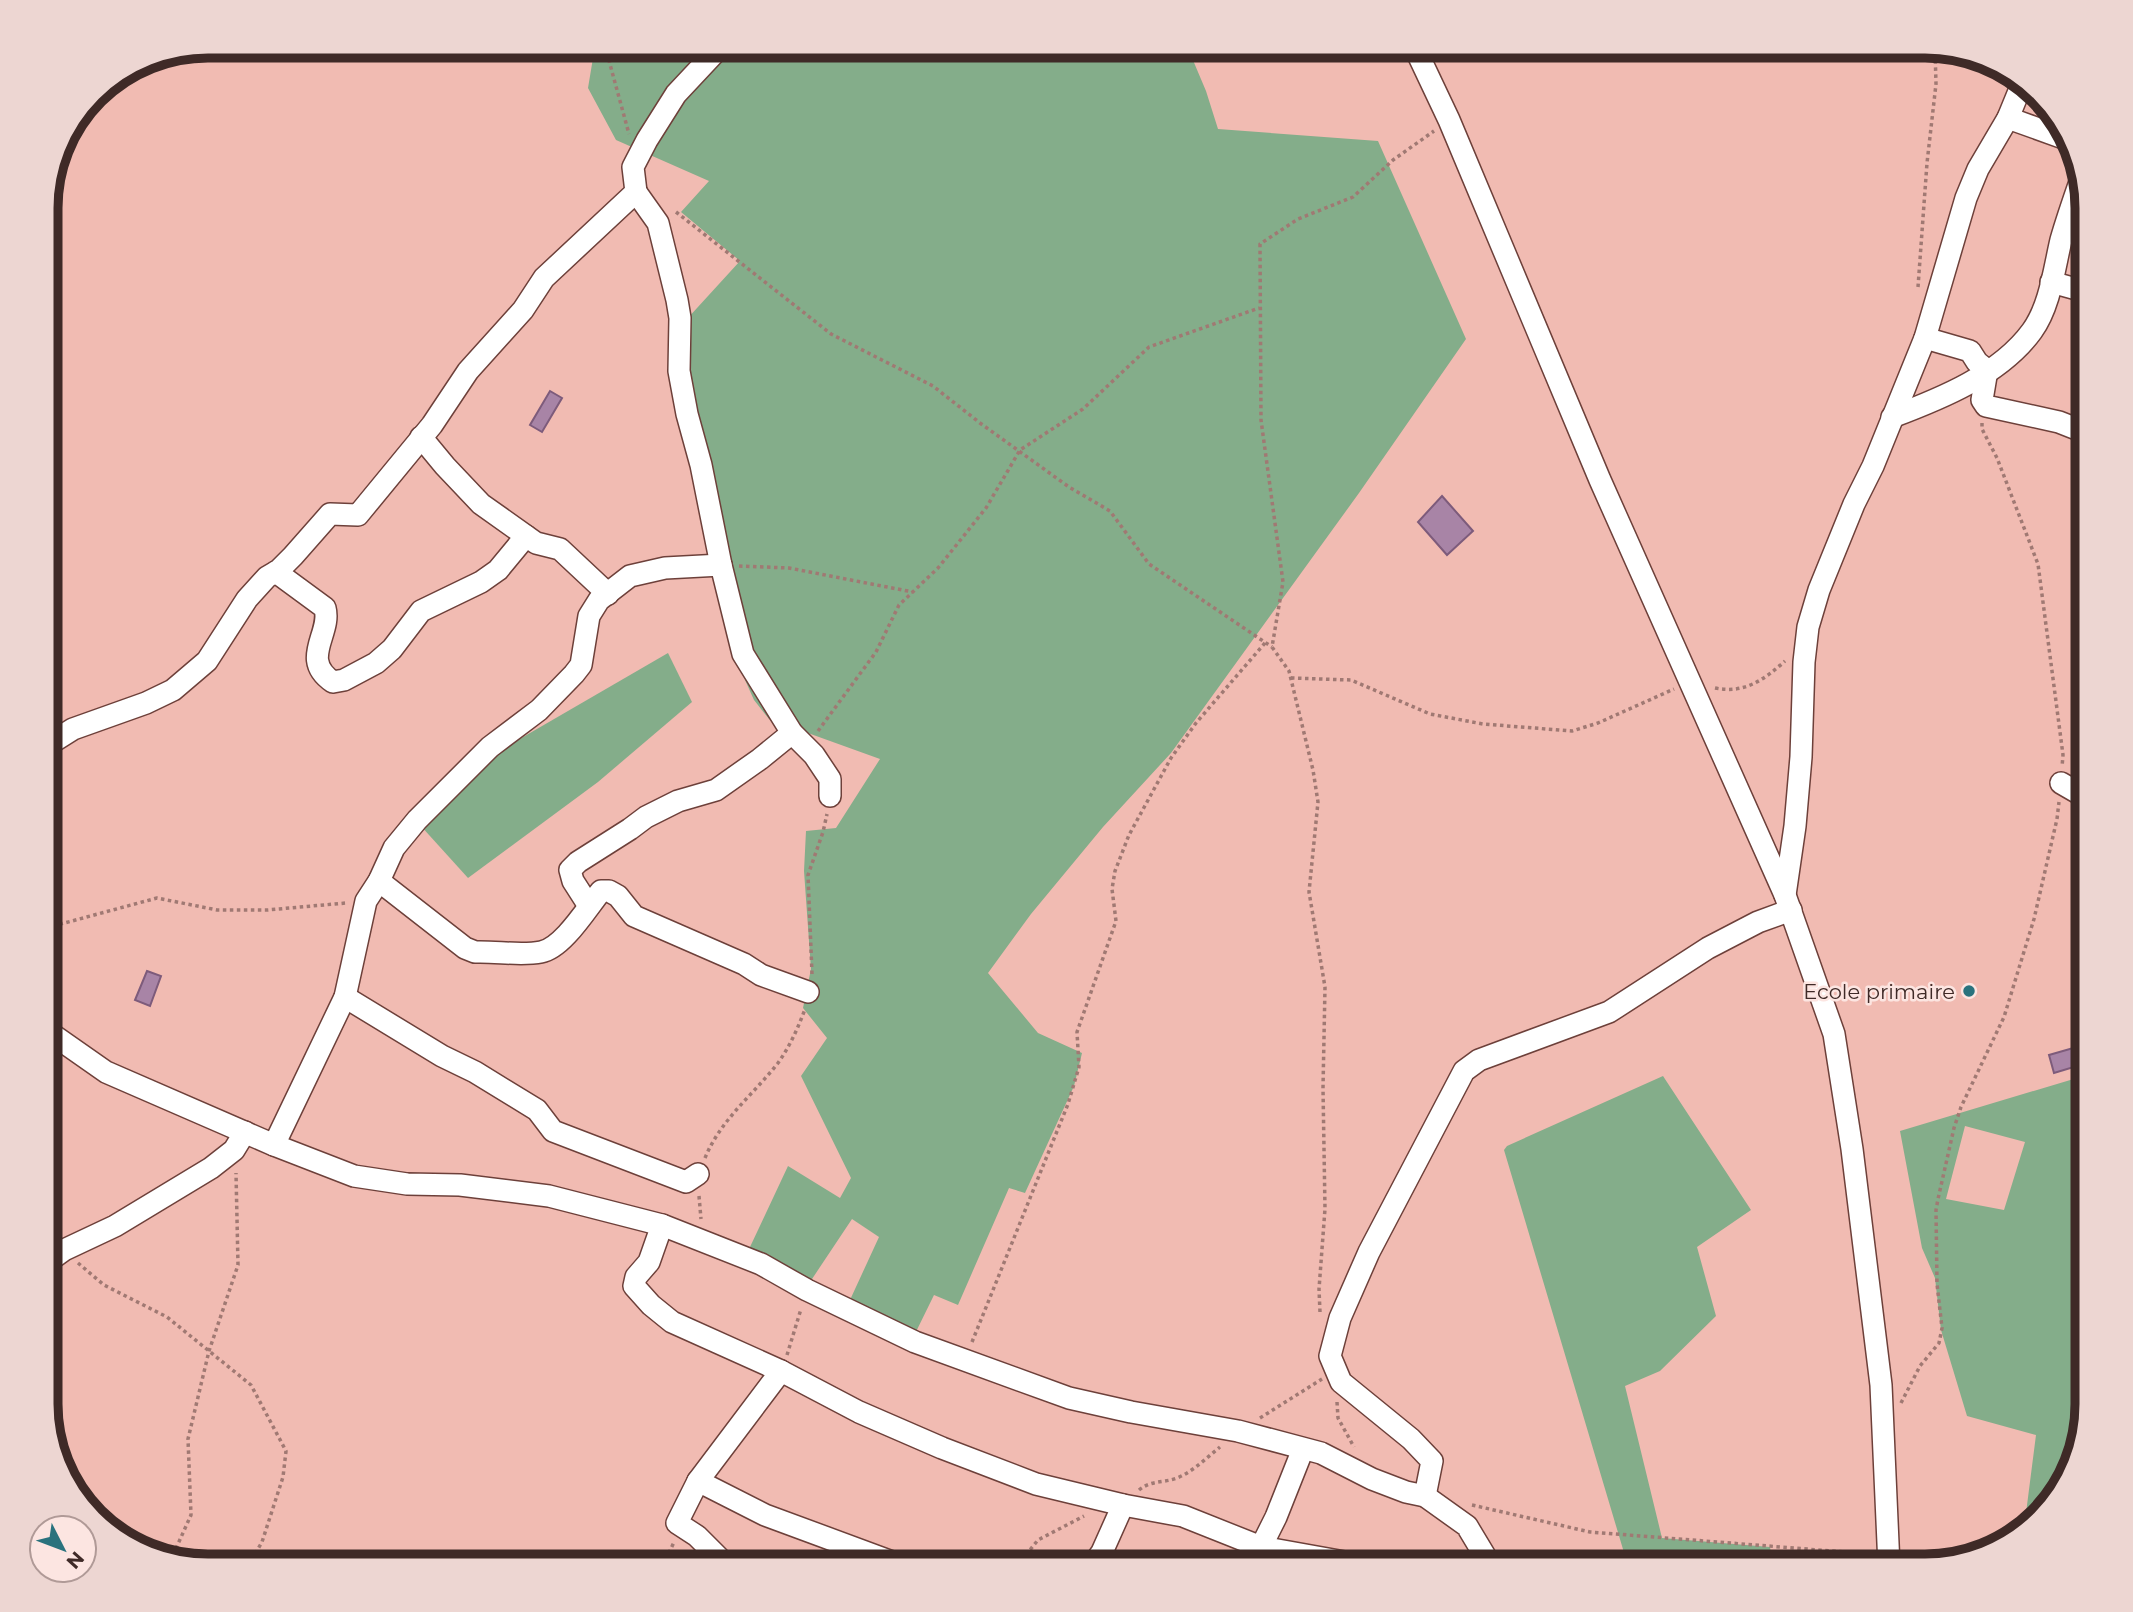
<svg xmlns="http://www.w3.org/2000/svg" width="2133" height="1612" font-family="Montserrat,sans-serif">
  <rect width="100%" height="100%" fill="#f1bbb2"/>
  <g fill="#84ad8a" fill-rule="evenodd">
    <polygon points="595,46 1187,46 1206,91 1218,129 1378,141 1466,339 1359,493 1171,753 1103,827 1031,914 988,973 1038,1033 1082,1053 1074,1086 1025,1193 1009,1188 958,1305 934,1295 910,1344 844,1313 879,1237 852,1219 806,1288 750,1247 788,1166 840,1198 851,1178 801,1076 827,1038 803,1008 811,969 804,871 806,831 836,828 880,759 769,719 754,700 733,653 676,331 740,261 681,212 709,181 616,140 588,88"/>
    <polygon points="668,653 692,702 598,782 468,878 420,825 499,751"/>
    <path d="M 2087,1075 L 2087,1405 L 2054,1503 L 2037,1517 L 2026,1513 L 2036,1435 L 1967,1416 L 1941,1330 L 1935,1278 L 1922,1248 L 1900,1131 ZM 1965,1126 L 2025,1142 L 2004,1210 L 1946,1199 Z"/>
    <polygon points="1663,1076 1751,1210 1697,1247 1716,1316 1660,1371 1625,1386 1662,1538 1770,1547 1773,1566 1628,1566 1504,1150 1507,1146"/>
    <polygon points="1987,1552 1926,1566 1910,1566 1909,1554"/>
  </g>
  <g fill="#a884a6" stroke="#7d5b7b" stroke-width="2">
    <polygon points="550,391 562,398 542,432 530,425"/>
    <polygon points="1442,496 1473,531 1447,555 1418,522"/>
    <polygon points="147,971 161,976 150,1006 135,1000"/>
    <polygon points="2087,1044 2087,1063 2054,1073 2049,1055"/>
  </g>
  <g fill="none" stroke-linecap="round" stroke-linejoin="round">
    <defs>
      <g id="minor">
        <polyline points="1414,46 1449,120 1600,480 1785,895 1834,1034 1852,1149 1881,1385 1889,1566"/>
        <polyline points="2008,118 2072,141"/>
        <polyline points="636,192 658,223 677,300 680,318 679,371 687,414 701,465 721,565 743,654 792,733 814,755 830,779 830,796"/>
        <polyline points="2051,282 2087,292"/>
        <polyline points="1925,338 1970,351 1977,362 1987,370 1982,400 1986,406 2059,422 2087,433"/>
        <path d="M 1892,417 C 1940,399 2000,375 2032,331 C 2050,306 2054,270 2061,240 C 2067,219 2074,199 2081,179"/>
        <polyline points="421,437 445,466 481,504 536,543 560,549 608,594"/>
        <path d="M 276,572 L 325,608 C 332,634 299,659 333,682 L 344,680 L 376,663 L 392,649 L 421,611 L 481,582 L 498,570 L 526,536"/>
        <polyline points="46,746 73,729 146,703 173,690 207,661 247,599 267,577 279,570 293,556 330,514 358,515 432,425 468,371 523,310 544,278 636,192 633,167 647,140 676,94 721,46"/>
        <polyline points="2061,783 2087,798"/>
        <path d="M 379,881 L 465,948 L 475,952 C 496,951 520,956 541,952 C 563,948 587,908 601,891 L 609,891 L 618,896 L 634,916 L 744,964 L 761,975 L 808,992"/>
        <polyline points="1785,895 1795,826 1801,757 1804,662 1808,627 1819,590 1854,504 1873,466 1925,338 1966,198 1978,169 2008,118 2024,79"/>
        <polyline points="589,906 573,881 570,870 578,862 630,829 646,817 678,801 716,790 760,759 792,733"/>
        <polyline points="345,997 442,1056 475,1072 537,1110 553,1131 686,1182 698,1174"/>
        <polyline points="46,1030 106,1072 274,1145 354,1176 407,1184 460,1185 549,1196 662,1225 761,1264 807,1290 915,1342 1069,1398 1131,1412 1238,1431 1321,1453 1372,1479 1406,1492 1425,1496 1467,1526 1491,1566"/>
        <polyline points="274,1145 345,997 366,901 379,881 394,848 417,820 490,747 539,710 574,674 581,665 589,616 599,600 630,576 665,568 721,565"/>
        <polyline points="662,1225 649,1262 636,1277 634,1286 651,1305 672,1322 781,1371 859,1412 942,1448 1036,1484 1123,1505 1183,1516 1261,1547 1367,1566"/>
        <polyline points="46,1263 64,1250 115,1226 211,1168 234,1150 245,1132"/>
        <polyline points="698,1481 765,1515 903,1566"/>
        <polyline points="1425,1496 1432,1461 1411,1439 1341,1382 1330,1356 1340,1318 1369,1252 1464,1071 1479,1060 1609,1012 1708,948 1758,922 1791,910"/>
        <polyline points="1261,1547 1276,1517 1303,1449"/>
        <polyline points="1098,1559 1124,1566"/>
        <polyline points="727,1566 697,1536 677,1523 698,1481 781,1371"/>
        <polyline points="1092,1566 1102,1552 1123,1505"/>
      </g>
    </defs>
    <use href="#minor" stroke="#6d403a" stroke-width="24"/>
    <g stroke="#a07973" stroke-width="3.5" stroke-dasharray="3.5 3.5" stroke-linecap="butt">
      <polyline points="605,46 629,134"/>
      <polyline points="676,212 831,334 933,386 980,423 1069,487 1110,511 1149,564 1272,647"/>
      <polyline points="1918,287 1927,163 1936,84 1935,49"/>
      <polyline points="1982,423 1982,429 1997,458 2038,564 2063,755 2062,767"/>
      <polyline points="739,566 789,568 913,592"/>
      <polyline points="1291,678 1351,680 1430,714 1483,724 1572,731 1598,723 1674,689"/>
      <path d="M 1715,688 C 1744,694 1764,680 1785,661"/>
      <polyline points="818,731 876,652 899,605 938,568 986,508 1020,450 1083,409 1149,347 1259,308"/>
      <polyline points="46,928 157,898 217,910 267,910 346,903"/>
      <polyline points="812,974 808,875 823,832 827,814"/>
      <path d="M 705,1158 C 721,1119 753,1095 778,1063 C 790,1046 798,1028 805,1009"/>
      <polyline points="699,1196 701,1219"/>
      <polyline points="78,1263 104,1285 167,1317 251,1385 286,1451 283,1477 262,1542 248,1566"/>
      <polyline points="1320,1312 1319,1289 1325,1209 1323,1088 1325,987 1309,892 1318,802 1313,770 1289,671 1272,647 1283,582 1261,420 1260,244 1298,219 1353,197 1393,160 1434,131"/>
      <polyline points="972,1342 1068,1104 1079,1067 1077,1032 1116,921 1112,889 1115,871 1129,835 1171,758 1196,723 1265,643"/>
      <polyline points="787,1355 801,1309"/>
      <polyline points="1337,1402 1338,1418 1354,1447"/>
      <polyline points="1901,1403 1920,1366 1939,1343 1942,1328 1937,1284 1936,1210 1938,1199 1954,1128 1961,1107 2004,1017 2034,919 2057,819 2059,802"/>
      <polyline points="1260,1418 1322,1379"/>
      <path d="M 1139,1490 C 1151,1480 1164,1483 1177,1478 C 1194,1471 1206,1458 1220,1447"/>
      <polyline points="1472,1505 1590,1532 1870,1554"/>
      <polyline points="173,1555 191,1515 188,1439 209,1351 238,1265 236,1173"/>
      <polyline points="1906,1555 1987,1552"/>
      <polyline points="663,1566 674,1542"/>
      <polyline points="1017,1566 1038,1540 1084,1516"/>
    </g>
    <use href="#minor" stroke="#fff" stroke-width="21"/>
  </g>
  <circle fill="#2a727d" stroke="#fce5e1" stroke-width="2.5" cx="1969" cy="991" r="7"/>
  <g text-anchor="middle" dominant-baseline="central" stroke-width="5" stroke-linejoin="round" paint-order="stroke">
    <g font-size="21" fill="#3f2a27" stroke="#fce5e1" text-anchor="end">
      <text x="1955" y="991">Ecole primaire</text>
    </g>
  </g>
  <path d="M0 0H2133V1612H0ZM208 58H1925A150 150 0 0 1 2075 208V1404A150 150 0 0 1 1925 1554H208A150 150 0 0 1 58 1404V208A150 150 0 0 1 208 58Z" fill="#edd6d2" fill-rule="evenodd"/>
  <path fill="none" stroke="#3f2a27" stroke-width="9" d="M208 58H1925A150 150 0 0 1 2075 208V1404A150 150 0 0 1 1925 1554H208A150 150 0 0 1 58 1404V208A150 150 0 0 1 208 58Z"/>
  <g transform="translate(63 1549) rotate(132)"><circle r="33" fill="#fce5e1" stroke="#b09a97" stroke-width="2"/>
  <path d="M0-5L12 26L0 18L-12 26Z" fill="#2a727d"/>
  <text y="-10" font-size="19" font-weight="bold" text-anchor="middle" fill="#3f2a27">N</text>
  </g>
</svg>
